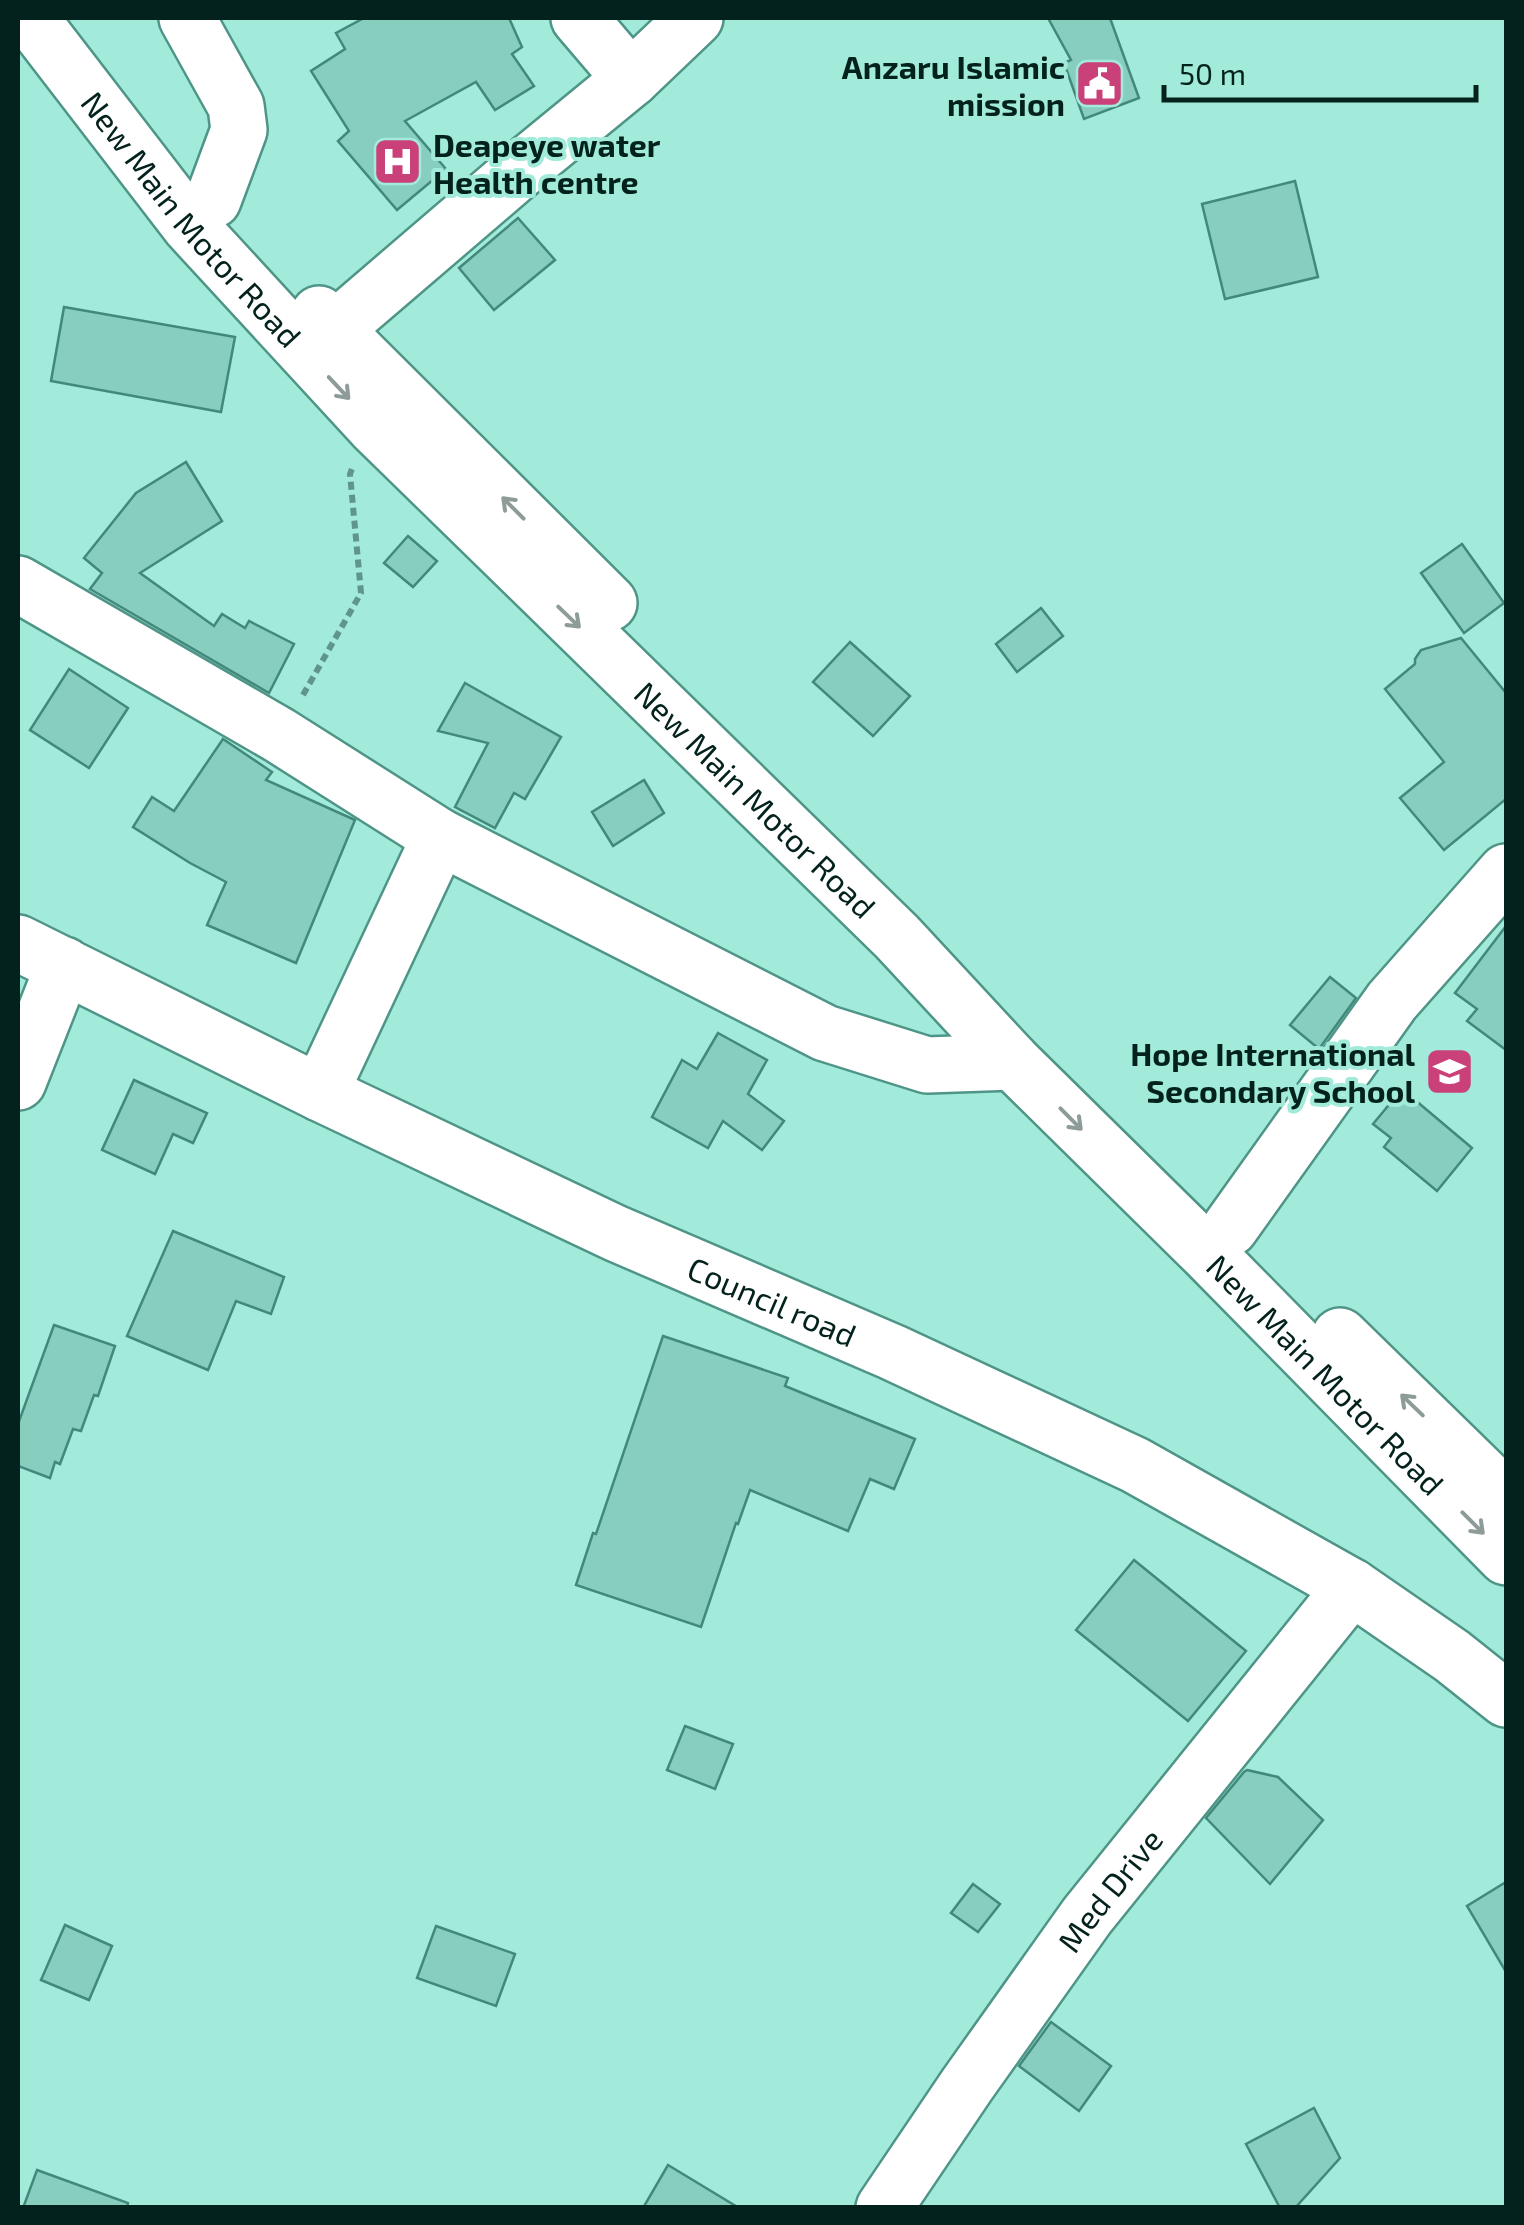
<svg xmlns="http://www.w3.org/2000/svg" width="1524" height="2225" font-family="'Exo 2',sans-serif">
  <rect width="100%" height="100%" fill="#a2ebdb"/>
  <g fill="#87cebf" stroke="#42897b" stroke-width="2.5">
    <polygon points="364,18 509,18 522,47 512,54 534,86 495,110 476,82 405,121 446,169 397,210 338,141 349,131 311,71 345,49 336,33"/>
    <polygon points="1048,18 1110,18 1139,98 1084,119 1064,63 1071,60"/>
    <polygon points="1295,181 1318,277 1225,299 1202,204"/>
    <polygon points="518,218 555,260 494,310 459,268"/>
    <polygon points="64,307 235,337 221,412 51,381"/>
    <polygon points="186,462 222,521 140,573 214,626 222,614 245,628 249,621 294,644 269,693 90,589 102,573 84,558 136,493"/>
    <polygon points="408,536 437,561 413,587 384,563"/>
    <polygon points="1462,544 1504,603 1464,633 1421,573"/>
    <polygon points="1041,608 1063,636 1017,672 996,644"/>
    <polygon points="1461,638 1506,693 1506,799 1444,850 1400,798 1444,762 1385,689 1415,664 1415,659 1421,650"/>
    <polygon points="850,642 910,696 873,736 813,682"/>
    <polygon points="69,669 128,708 89,768 30,730"/>
    <polygon points="465,683 561,737 525,799 514,793 495,828 455,807 488,743 438,731"/>
    <polygon points="223,739 272,772 266,780 355,820 296,963 207,925 226,882 190,863 133,827 152,797 174,811"/>
    <polygon points="644,780 664,813 613,846 592,812"/>
    <polygon points="1506,926 1506,1050 1467,1021 1477,1009 1455,993"/>
    <polygon points="1330,977 1356,998 1319,1049 1290,1025"/>
    <polygon points="718,1033 767,1060 748,1094 784,1121 762,1150 723,1121 708,1148 652,1117 682,1060 697,1069"/>
    <polygon points="134,1080 207,1113 193,1143 173,1134 155,1174 102,1150"/>
    <polygon points="1402,1089 1472,1148 1437,1191 1384,1147 1391,1138 1373,1124"/>
    <polygon points="173,1231 284,1277 271,1314 236,1301 208,1370 127,1336"/>
    <polygon points="54,1325 115,1346 98,1396 94,1395 81,1431 73,1429 60,1464 55,1462 50,1478 18,1466 18,1424"/>
    <polygon points="663,1336 788,1378 785,1386 915,1439 894,1489 870,1479 848,1531 750,1490 738,1524 736,1523 701,1627 576,1585 593,1533 596,1534"/>
    <polygon points="1134,1560 1246,1651 1188,1721 1076,1630"/>
    <polygon points="685,1726 733,1744 715,1789 667,1770"/>
    <polygon points="1247,1770 1278,1777 1323,1820 1270,1884 1206,1818 1244,1772"/>
    <polygon points="1506,1882 1506,1972 1467,1906"/>
    <polygon points="973,1884 1000,1904 978,1932 951,1913"/>
    <polygon points="65,1925 112,1946 89,2000 41,1980"/>
    <polygon points="436,1926 515,1954 496,2006 417,1978"/>
    <polygon points="1051,2022 1111,2066 1079,2111 1019,2066"/>
    <polygon points="1314,2108 1340,2158 1295,2208 1280,2208 1246,2144"/>
    <polygon points="668,2165 739,2208 643,2208"/>
    <polygon points="37,2170 128,2203 127,2208 23,2208"/>
  </g>
  <g fill="none" stroke-linecap="round" stroke-linejoin="round">
    <defs>
      <g id="minor">
        <polyline points="187,18 236,106 239,130 213,200"/>
        <polyline points="579,18 631,79"/>
        <polyline points="334,330 531,161 631,79 695,18"/>
        <polyline points="18,584 279,735 440,837 825,1033 927,1065 1013,1062"/>
        <path id="s1" d="M 18,943 L 320,1093 L 615,1233 L 892,1352 L 1135,1465 L 1352,1587 L 1452,1656 L 1506,1699"/>
        <polyline points="18,1082 64,965"/>
        <polyline points="320,1093 440,837"/>
        <polyline points="1230,1228 1392,1001 1506,872"/>
        <path id="s2" d="M 884,2208 L 967,2085 L 1087,1916 L 1352,1587"/>
      </g>
      <g id="highway">
        <path id="s3" d="M 30,18 L 190,226 L 374,426 L 897,937 L 1013,1062 L 1207,1253 L 1506,1557"/>
        <polyline points="319,314 609,603"/>
        <polyline points="1340,1336 1506,1498"/>
      </g>
    </defs>
    <use href="#minor" stroke="#4e9587" stroke-width="60"/>
    <use href="#highway" stroke="#4e9587" stroke-width="60"/>
    <polyline stroke="#5f958a" stroke-width="6" stroke-dasharray="8 5" stroke-linecap="butt" points="303,695 361,593 350,474 352,469"/>
    <use href="#minor" stroke="#fff" stroke-width="55"/>
    <use href="#highway" stroke="#fff" stroke-width="55"/>
  </g>
  <defs><path id="oneway-shaft" d="M-6 0H5M1.5-3L5.5 0L1.5 3" fill="none" stroke-width="1.6" stroke-linecap="round" stroke-linejoin="round" transform="scale(2.5)"/></defs>
  <g stroke="#8e9c99">
    <use href="#oneway-shaft" transform="translate(339 388) rotate(47)"/>
    <use href="#oneway-shaft" transform="translate(513 508) rotate(-135)"/>
    <use href="#oneway-shaft" transform="translate(569 617) rotate(44)"/>
    <use href="#oneway-shaft" transform="translate(1071 1119) rotate(45)"/>
    <use href="#oneway-shaft" transform="translate(1412 1405) rotate(-136)"/>
    <use href="#oneway-shaft" transform="translate(1473 1523) rotate(45)"/>
  </g>
  <defs>
    <symbol id="civic-square" viewBox="-11 -11 22 22"><rect x="-9" y="-9" width="18" height="18" rx="4" fill="#ca4079" stroke="#a2ebdb"/><path d="M-.6-6.5H3V-4.5H.6V-3L4-1V1h2V6H-6V1h2V-1L-.6-3ZM-1.2 2.5V6h2.4V2.5Z" fill="#fff"/></symbol>
    <symbol id="hospital-square" viewBox="-11 -11 22 22"><rect x="-9" y="-9" width="18" height="18" rx="4" fill="#ca4079" stroke="#a2ebdb"/><path d="M-5-5h3v3.5h4V-5h3V5h-3V1.5h-4V5h-3Z" fill="#fff"/></symbol>
    <symbol id="school-square" viewBox="-11 -11 22 22"><rect x="-9" y="-9" width="18" height="18" rx="4" fill="#ca4079" stroke="#a2ebdb"/><path d="M0-5L7-2L0 1L-7-2ZM-4 1L0 2.5L4 1V4Q0 6-4 4Z" fill="#fff"/></symbol>
  </defs>
  <g fill-rule="evenodd">
    <use href="#civic-square" x="1072" y="56" width="55" height="55"/>
    <use href="#hospital-square" x="370" y="134" width="55" height="55"/>
    <use href="#school-square" x="1422" y="1044" width="55" height="55"/>
  </g>
  <g text-anchor="middle" dominant-baseline="central" stroke-width="8" stroke-linejoin="round" paint-order="stroke">
    <g font-size="32" font-weight="bold" fill="#04221d" stroke="#a2ebdb" text-anchor="end">
      <text x="1065" y="66">Anzaru Islamic<tspan x="1065" dy="37">mission</tspan></text>
      <text x="433" y="144" text-anchor="start">Deapeye water<tspan x="433" dy="37">Health centre</tspan></text>
      <text x="1415" y="1053">Hope International<tspan x="1415" dy="37">Secondary School</tspan></text>
    </g>
    <g font-size="32" fill="#04221d" stroke="#a2ebdb">
      <text stroke="none"><textPath href="#s3" startOffset="258">New Main Motor Road</textPath></text>
      <text stroke="none"><textPath href="#s3" startOffset="1068">New Main Motor Road</textPath></text>
      <text stroke="none"><textPath href="#s1" startOffset="835">Council road</textPath></text>
      <text stroke="none"><textPath href="#s3" startOffset="1878">New Main Motor Road</textPath></text>
      <text stroke="none"><textPath href="#s2" startOffset="390">Med Drive</textPath></text>
    </g>
  </g>
  <rect width="1524" height="2225" fill="none" stroke="#04221d" stroke-width="40"/>
  <path d="M1164 85v15h312v-15" fill="none" stroke="#04221d" stroke-width="5"/>
  <text x="1179" y="85" font-size="30" fill="#04221d" stroke="#a2ebdb" stroke-width="8" paint-order="stroke">50 m</text>
</svg>
